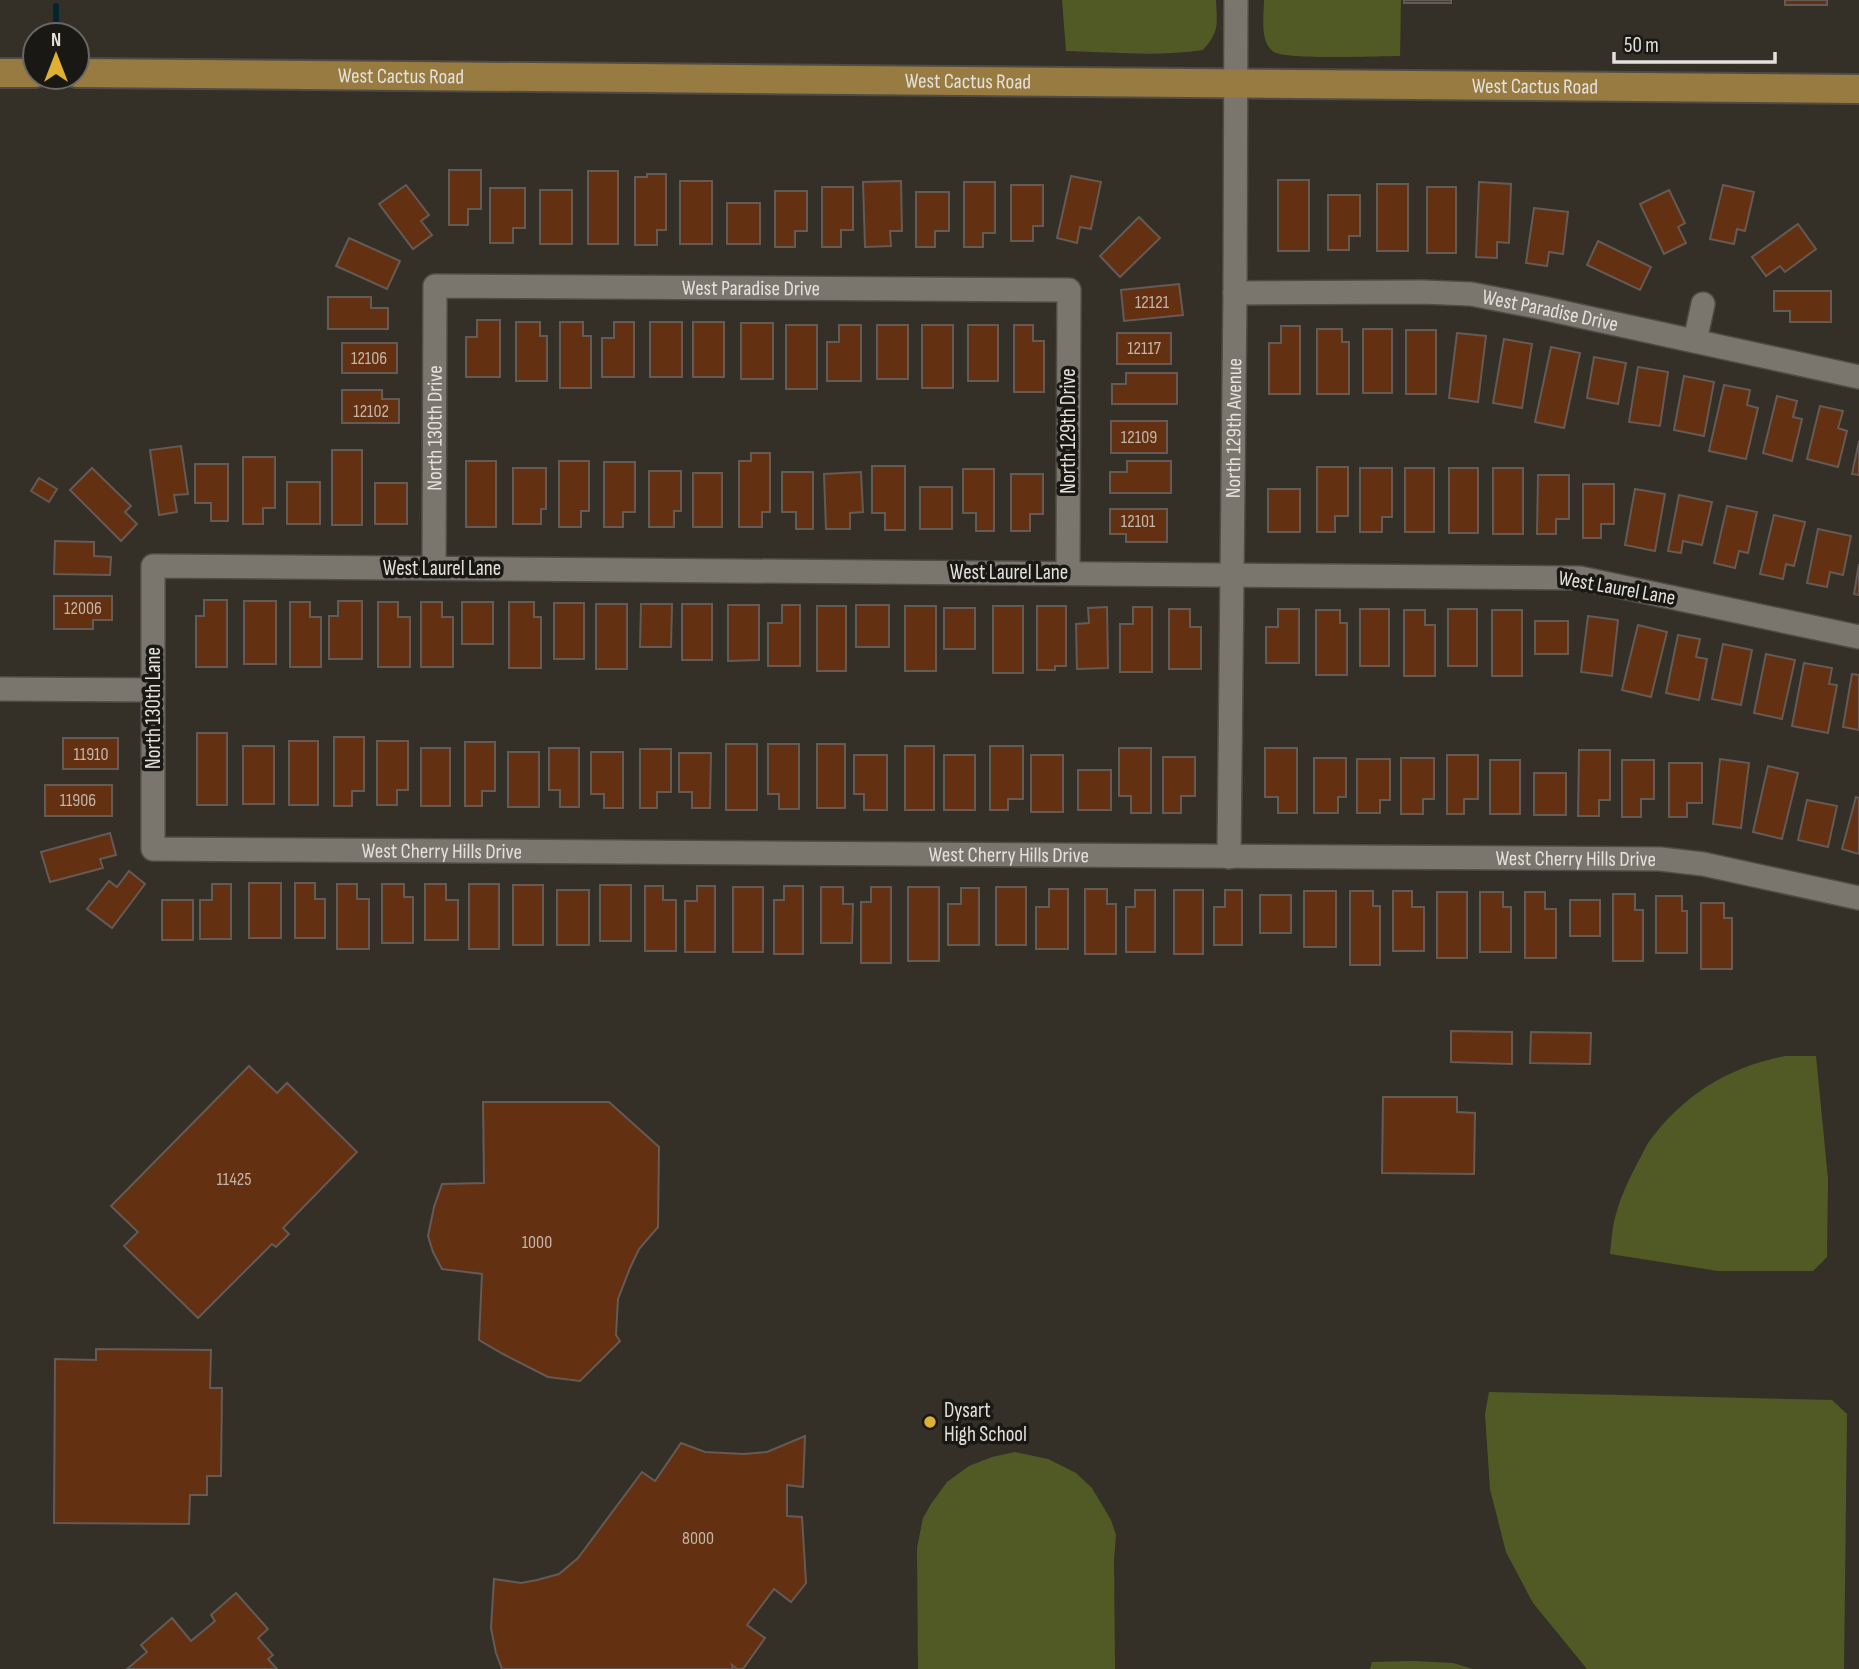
<svg xmlns="http://www.w3.org/2000/svg" width="1859" height="1669" font-family="'Sofia Sans Condensed',sans-serif">
  <rect width="100%" height="100%" fill="#343028"/>
  <g fill="#515a25">
    <path d="M 1062,0 L 1216,0 C 1217,24 1220,31 1203,50 C 1158,57 1111,52 1066,51 Z"/>
    <path d="M 1264,0 L 1401,0 L 1400,56 C 1379,56 1287,60 1274,52 C 1259,42 1264,15 1264,0 Z"/>
    <path d="M 1785,1056 L 1816,1056 L 1828,1179 L 1827,1257 L 1813,1271 L 1718,1271 L 1610,1254 C 1611,1243 1612,1232 1614,1222 C 1619,1200 1628,1181 1638,1162 C 1642,1156 1644,1149 1648,1143 C 1682,1096 1728,1067 1785,1056 Z"/>
    <polygon points="1489,1392 1832,1400 1847,1414 1844,1669 1587,1669 1533,1603 1506,1552 1490,1489 1485,1414"/>
    <polygon points="1015,1452 1048,1459 1076,1473 1092,1488 1111,1520 1116,1535 1114,1559 1115,1669 918,1669 917,1548 923,1518 931,1504 947,1482 969,1466 992,1457"/>
    <polygon points="1414,1661 1453,1663 1473,1669 1370,1669 1372,1662"/>
  </g>
  <g fill="none" stroke-linecap="round" stroke-linejoin="round">
    <polyline stroke="#02252e" stroke-width="6" points="56,6 56,35"/>
  </g>
  <g fill="#633011" stroke="#645a56" stroke-width="2">
    <rect x="1404" y="0" width="47" height="3"/>
    <rect x="1785" y="0" width="42" height="5"/>
    <polygon points="449,170 481,170 481,209 468,209 468,225 449,225"/>
    <rect x="588" y="171" width="30" height="73"/>
    <polygon points="647,174 666,174 666,230 657,230 657,245 635,245 635,177 647,177"/>
    <polygon points="1071,176 1101,182 1091,229 1080,227 1077,243 1057,238"/>
    <rect x="1278" y="180" width="31" height="71"/>
    <rect x="680" y="181" width="32" height="63"/>
    <polygon points="901,181 902,231 890,231 891,246 865,247 863,182"/>
    <polygon points="964,182 995,182 995,233 983,233 983,247 964,247"/>
    <polygon points="1479,182 1511,184 1509,243 1497,242 1497,258 1476,257"/>
    <rect x="1377" y="184" width="31" height="67"/>
    <polygon points="406,185 429,215 421,221 432,235 413,249 379,204"/>
    <polygon points="1011,185 1043,185 1043,226 1033,226 1033,241 1011,241"/>
    <polygon points="1723,185 1754,192 1745,231 1737,229 1734,244 1710,239"/>
    <polygon points="822,187 853,187 853,230 841,230 841,247 822,247"/>
    <rect x="1427" y="187" width="29" height="66"/>
    <polygon points="490,188 525,188 525,228 513,228 513,243 490,243"/>
    <rect x="540" y="190" width="32" height="54"/>
    <polygon points="1669,190 1685,223 1678,227 1686,243 1664,254 1640,204"/>
    <polygon points="775,191 807,191 807,231 795,231 795,247 775,247"/>
    <polygon points="916,192 949,192 949,231 935,231 935,247 916,247"/>
    <polygon points="1328,195 1360,195 1360,236 1349,236 1349,250 1328,250"/>
    <rect x="727" y="203" width="33" height="41"/>
    <polygon points="1534,208 1568,212 1563,254 1549,252 1547,266 1526,263"/>
    <polygon points="1139,217 1160,238 1120,277 1100,256"/>
    <polygon points="1798,224 1816,249 1785,272 1780,266 1766,276 1752,257"/>
    <polygon points="349,238 400,261 387,289 336,266"/>
    <polygon points="1598,241 1651,267 1640,290 1587,265"/>
    <polygon points="1179,284 1183,315 1124,321 1121,290"/>
    <polygon points="1774,291 1831,291 1831,322 1790,322 1790,311 1774,311"/>
    <polygon points="328,297 371,297 371,308 388,308 388,329 328,329"/>
    <polygon points="477,320 500,320 500,377 466,377 466,337 477,337"/>
    <polygon points="516,322 540,322 540,336 547,336 547,381 516,381"/>
    <polygon points="560,322 583,322 583,336 591,336 591,388 560,388"/>
    <polygon points="614,322 634,322 634,377 602,377 602,338 614,338"/>
    <rect x="650" y="322" width="32" height="55"/>
    <rect x="693" y="322" width="31" height="55"/>
    <rect x="741" y="323" width="32" height="56"/>
    <rect x="786" y="325" width="31" height="64"/>
    <polygon points="839,325 861,325 861,381 827,381 827,342 839,342"/>
    <rect x="877" y="325" width="31" height="54"/>
    <rect x="922" y="325" width="31" height="63"/>
    <rect x="968" y="325" width="30" height="56"/>
    <polygon points="1014,325 1033,325 1033,341 1044,341 1044,392 1014,392"/>
    <polygon points="1281,326 1300,326 1300,394 1269,394 1269,343 1281,343"/>
    <polygon points="1317,329 1342,329 1342,342 1349,342 1349,394 1317,394"/>
    <rect x="1363" y="329" width="29" height="64"/>
    <rect x="1406" y="330" width="30" height="64"/>
    <rect x="1117" y="333" width="54" height="31"/>
    <polygon points="1457,333 1486,336 1478,402 1449,398"/>
    <polygon points="1504,339 1532,344 1522,408 1493,403"/>
    <rect x="342" y="343" width="55" height="30"/>
    <polygon points="1551,347 1580,353 1564,428 1535,422"/>
    <polygon points="1594,357 1626,363 1618,404 1587,398"/>
    <polygon points="1638,367 1668,372 1660,426 1629,422"/>
    <polygon points="1126,373 1177,373 1177,404 1112,404 1112,384 1126,384"/>
    <polygon points="1684,376 1714,382 1704,436 1674,430"/>
    <polygon points="1724,385 1750,390 1747,405 1758,408 1746,459 1709,451"/>
    <polygon points="342,390 382,390 382,399 399,399 399,423 342,423"/>
    <polygon points="1777,396 1797,401 1793,417 1802,419 1792,461 1763,453"/>
    <polygon points="1820,406 1843,411 1838,428 1847,431 1838,467 1807,459"/>
    <rect x="1111" y="421" width="56" height="32"/>
    <polygon points="1859,441 1859,475 1852,474"/>
    <polygon points="181,446 188,494 174,495 177,512 159,515 150,450"/>
    <rect x="332" y="450" width="30" height="75"/>
    <polygon points="751,453 770,453 770,512 762,512 762,527 739,527 739,461 751,461"/>
    <polygon points="243,457 275,457 275,508 263,508 263,524 243,524"/>
    <rect x="466" y="461" width="30" height="66"/>
    <polygon points="559,461 589,461 589,511 581,511 581,527 559,527"/>
    <polygon points="1127,461 1171,461 1171,493 1110,493 1110,472 1127,472"/>
    <polygon points="604,462 635,462 635,512 623,512 623,527 604,527"/>
    <polygon points="195,464 228,464 228,521 211,521 211,503 195,503"/>
    <polygon points="872,466 905,466 905,530 885,530 885,513 872,513"/>
    <polygon points="1317,467 1348,467 1348,516 1335,516 1335,532 1317,532"/>
    <polygon points="92,468 131,506 125,512 137,524 121,541 70,490"/>
    <polygon points="513,468 546,468 546,509 541,509 541,524 513,524"/>
    <polygon points="1360,468 1392,468 1392,517 1382,517 1382,532 1360,532"/>
    <rect x="1405" y="468" width="29" height="64"/>
    <rect x="1449" y="468" width="29" height="65"/>
    <rect x="1493" y="468" width="30" height="66"/>
    <polygon points="963,469 994,469 994,531 976,531 976,513 963,513"/>
    <polygon points="649,471 681,471 681,511 674,511 674,527 649,527"/>
    <polygon points="782,472 813,472 813,529 796,529 796,512 782,512"/>
    <polygon points="861,472 863,512 850,513 850,529 826,529 824,474"/>
    <rect x="693" y="473" width="29" height="54"/>
    <polygon points="1011,474 1043,474 1043,514 1030,514 1030,531 1011,531"/>
    <polygon points="1538,475 1569,475 1569,519 1556,519 1556,534 1537,534"/>
    <polygon points="39,478 57,489 49,502 31,491"/>
    <rect x="287" y="482" width="33" height="42"/>
    <rect x="375" y="483" width="32" height="41"/>
    <polygon points="1583,484 1614,484 1614,524 1601,524 1601,538 1583,538"/>
    <rect x="920" y="487" width="32" height="42"/>
    <rect x="1268" y="489" width="32" height="43"/>
    <polygon points="1635,489 1665,494 1655,551 1625,545"/>
    <polygon points="1679,495 1712,502 1702,545 1683,541 1681,553 1668,551"/>
    <polygon points="1727,506 1757,512 1748,553 1739,551 1735,568 1714,563"/>
    <polygon points="1110,509 1167,509 1167,542 1126,542 1126,534 1110,534"/>
    <polygon points="1774,515 1805,522 1794,566 1786,564 1783,579 1760,574"/>
    <polygon points="1818,529 1851,536 1843,575 1830,572 1827,587 1807,583"/>
    <polygon points="55,541 94,542 94,556 111,557 110,575 54,574"/>
    <polygon points="1859,564 1859,595 1854,594"/>
    <polygon points="54,596 112,596 112,620 93,620 93,629 54,629"/>
    <polygon points="204,600 227,600 227,667 196,667 196,616 204,616"/>
    <rect x="244" y="601" width="32" height="63"/>
    <polygon points="338,601 362,601 362,659 329,659 329,616 338,616"/>
    <polygon points="290,602 310,602 310,617 321,617 321,667 290,667"/>
    <polygon points="378,602 398,602 398,617 410,617 410,667 378,667"/>
    <polygon points="421,602 442,602 442,617 453,617 453,667 421,667"/>
    <rect x="462" y="602" width="31" height="42"/>
    <polygon points="509,602 534,602 534,617 541,617 541,668 509,668"/>
    <rect x="554" y="603" width="30" height="56"/>
    <rect x="596" y="604" width="31" height="65"/>
    <polygon points="641,604 672,604 671,647 640,647"/>
    <rect x="682" y="604" width="30" height="56"/>
    <polygon points="728,605 759,605 759,660 728,661"/>
    <polygon points="782,605 800,605 800,666 768,666 768,623 782,623"/>
    <rect x="856" y="605" width="33" height="42"/>
    <rect x="817" y="606" width="29" height="65"/>
    <rect x="905" y="606" width="31" height="65"/>
    <rect x="993" y="606" width="30" height="67"/>
    <polygon points="1037,606 1066,606 1066,666 1055,666 1055,670 1037,670"/>
    <polygon points="1107,607 1108,668 1077,669 1076,624 1089,623 1088,608"/>
    <polygon points="1133,607 1152,607 1152,672 1120,672 1120,624 1133,624"/>
    <rect x="944" y="608" width="31" height="41"/>
    <polygon points="1169,609 1190,609 1190,627 1201,627 1201,669 1169,669"/>
    <polygon points="1278,609 1299,609 1299,663 1266,663 1266,627 1278,627"/>
    <rect x="1360" y="609" width="29" height="57"/>
    <rect x="1448" y="609" width="29" height="57"/>
    <polygon points="1316,610 1340,610 1340,623 1347,623 1347,675 1316,675"/>
    <polygon points="1404,610 1425,610 1425,625 1435,625 1435,676 1404,676"/>
    <rect x="1492" y="610" width="30" height="66"/>
    <polygon points="1588,616 1618,620 1612,676 1581,672"/>
    <rect x="1535" y="621" width="33" height="33"/>
    <polygon points="1638,625 1667,632 1651,697 1622,690"/>
    <polygon points="1678,635 1700,639 1696,657 1707,659 1699,700 1666,693"/>
    <polygon points="1723,644 1752,650 1741,705 1712,699"/>
    <polygon points="1766,654 1795,660 1782,719 1754,713"/>
    <polygon points="1804,663 1832,668 1829,684 1837,685 1828,733 1792,726"/>
    <polygon points="1852,674 1859,675 1859,730 1843,727"/>
    <rect x="197" y="733" width="30" height="72"/>
    <polygon points="334,737 364,737 364,791 352,791 352,806 334,806"/>
    <rect x="63" y="738" width="55" height="31"/>
    <rect x="289" y="741" width="29" height="64"/>
    <polygon points="377,741 408,741 408,790 397,790 397,805 377,805"/>
    <polygon points="465,742 495,742 495,791 482,791 482,806 465,806"/>
    <rect x="726" y="744" width="31" height="66"/>
    <polygon points="768,744 799,744 799,809 779,809 779,794 768,794"/>
    <rect x="817" y="744" width="28" height="64"/>
    <rect x="243" y="746" width="31" height="58"/>
    <rect x="905" y="746" width="29" height="64"/>
    <polygon points="990,746 1023,746 1023,799 1008,799 1008,810 990,810"/>
    <rect x="421" y="748" width="29" height="58"/>
    <polygon points="549,748 579,748 579,807 560,807 560,790 549,790"/>
    <polygon points="1119,748 1151,748 1151,813 1131,813 1131,796 1119,796"/>
    <polygon points="1265,748 1297,748 1297,813 1278,813 1278,797 1265,797"/>
    <polygon points="640,749 671,749 671,792 657,792 657,808 640,808"/>
    <polygon points="1579,750 1610,750 1610,800 1599,800 1599,816 1578,816"/>
    <rect x="508" y="752" width="31" height="55"/>
    <polygon points="591,752 623,752 623,808 604,808 604,794 591,794"/>
    <polygon points="679,753 711,753 710,808 692,808 692,792 679,792"/>
    <polygon points="854,755 887,755 887,810 864,810 864,794 854,794"/>
    <rect x="944" y="755" width="31" height="55"/>
    <rect x="1031" y="755" width="32" height="57"/>
    <polygon points="1447,755 1478,755 1478,799 1464,799 1464,814 1447,814"/>
    <polygon points="1163,757 1195,757 1195,796 1181,796 1181,813 1163,813"/>
    <polygon points="1314,758 1346,758 1346,797 1338,797 1338,813 1314,813"/>
    <polygon points="1401,758 1434,758 1434,799 1423,799 1423,814 1401,814"/>
    <polygon points="1357,759 1390,759 1390,800 1380,800 1380,813 1357,813"/>
    <polygon points="1720,759 1749,763 1741,828 1713,824"/>
    <rect x="1490" y="760" width="30" height="54"/>
    <polygon points="1622,760 1654,760 1654,799 1641,799 1641,817 1622,817"/>
    <polygon points="1669,763 1702,763 1702,803 1687,803 1687,817 1669,817"/>
    <polygon points="1768,766 1798,773 1782,839 1753,832"/>
    <rect x="1078" y="770" width="33" height="40"/>
    <rect x="1534" y="773" width="32" height="42"/>
    <rect x="45" y="785" width="67" height="31"/>
    <polygon points="1856,797 1859,798 1859,854 1842,849"/>
    <polygon points="1807,800 1837,806 1828,847 1798,840"/>
    <polygon points="110,833 116,855 100,859 103,868 50,882 41,852"/>
    <polygon points="129,871 145,884 112,928 87,909 109,881 117,887"/>
    <rect x="249" y="883" width="32" height="55"/>
    <polygon points="295,883 315,883 315,899 325,899 325,938 295,938"/>
    <polygon points="212,884 231,884 231,939 200,939 200,900 212,900"/>
    <polygon points="337,884 357,884 357,899 369,899 369,949 337,949"/>
    <polygon points="382,884 404,884 404,897 413,897 413,943 382,943"/>
    <polygon points="425,884 446,884 446,900 458,900 458,940 425,940"/>
    <rect x="469" y="884" width="30" height="65"/>
    <rect x="513" y="885" width="30" height="60"/>
    <rect x="600" y="885" width="31" height="56"/>
    <polygon points="645,886 663,886 663,900 676,900 676,951 645,951"/>
    <polygon points="697,886 715,886 715,952 685,952 685,901 697,901"/>
    <polygon points="784,886 803,886 803,954 774,954 774,900 784,900"/>
    <rect x="733" y="887" width="30" height="65"/>
    <polygon points="821,887 843,887 843,904 853,904 852,943 821,943"/>
    <polygon points="871,887 891,887 891,963 861,963 861,902 871,902"/>
    <rect x="908" y="887" width="31" height="74"/>
    <rect x="996" y="887" width="30" height="58"/>
    <polygon points="961,888 979,888 979,945 948,945 948,904 961,904"/>
    <polygon points="1049,889 1068,889 1068,949 1036,949 1036,907 1049,907"/>
    <polygon points="1085,889 1107,889 1107,904 1116,904 1116,954 1085,954"/>
    <rect x="557" y="890" width="32" height="55"/>
    <polygon points="1135,890 1155,890 1155,952 1126,952 1126,907 1135,907"/>
    <rect x="1174" y="890" width="29" height="64"/>
    <polygon points="1225,890 1242,890 1242,945 1214,945 1214,907 1225,907"/>
    <rect x="1304" y="891" width="32" height="56"/>
    <polygon points="1350,891 1373,891 1373,906 1380,906 1380,965 1350,965"/>
    <polygon points="1393,891 1412,891 1412,907 1424,907 1424,951 1393,951"/>
    <rect x="1437" y="892" width="30" height="66"/>
    <polygon points="1480,892 1503,892 1503,907 1511,907 1511,952 1480,952"/>
    <polygon points="1525,892 1545,892 1545,909 1556,909 1556,958 1525,958"/>
    <polygon points="1613,894 1635,894 1635,910 1643,910 1643,961 1613,961"/>
    <rect x="1260" y="895" width="31" height="38"/>
    <polygon points="1656,896 1682,896 1682,911 1687,911 1687,953 1656,953"/>
    <rect x="162" y="900" width="31" height="40"/>
    <rect x="1570" y="900" width="30" height="36"/>
    <polygon points="1701,903 1724,903 1724,918 1732,918 1732,969 1701,969"/>
    <polygon points="1451,1031 1512,1032 1512,1064 1451,1062"/>
    <polygon points="1531,1032 1591,1033 1590,1064 1530,1063"/>
    <polygon points="249,1066 277,1093 287,1083 357,1152 283,1228 289,1234 276,1247 272,1244 198,1318 124,1246 138,1232 111,1206"/>
    <polygon points="1383,1097 1457,1097 1457,1112 1475,1113 1474,1174 1382,1173"/>
    <polygon points="483,1102 609,1102 659,1147 658,1227 639,1249 630,1268 618,1299 616,1335 620,1341 580,1381 548,1377 503,1354 479,1340 482,1274 442,1269 433,1252 428,1236 434,1207 442,1184 484,1183"/>
    <polygon points="96,1349 211,1350 210,1388 222,1388 221,1476 207,1476 207,1495 190,1495 189,1524 54,1523 55,1359 96,1360"/>
    <polygon points="805,1436 803,1487 787,1485 787,1516 802,1517 806,1583 791,1602 774,1589 747,1625 765,1638 743,1669 737,1669 732,1665 733,1669 502,1669 496,1653 491,1628 494,1579 521,1583 537,1580 559,1574 578,1558 642,1472 655,1481 681,1443 705,1452 744,1454 767,1452"/>
    <polygon points="236,1593 268,1629 258,1638 273,1655 268,1659 277,1669 127,1669 147,1652 141,1645 172,1618 191,1641 215,1621 211,1615"/>
  </g>
  <g fill="none" stroke-linecap="round" stroke-linejoin="round">
    <defs>
      <g id="minor">
        <path id="s1" d="M 1235,293 L 1422,292 L 1471,294 L 1538,307 L 1859,377"/>
        <polyline points="1695,341 1703,304"/>
        <path id="s2" d="M 434,568 L 435,286 L 1069,290 L 1068,573"/>
        <path id="s3" d="M 1859,637 L 1580,578 L 153,566 L 153,849 L 1660,859 L 1703,864 L 1859,898"/>
        <polyline points="0,689 153,690"/>
        <path id="s4" d="M 1229,857 L 1235,293 L 1236,0"/>
      </g>
      <g id="major">
        <polyline points="0,73 35,73"/>
        <path id="s5" d="M 77,73 L 1859,89"/>
      </g>
    </defs>
    <use href="#minor" stroke="#4f4c45" stroke-width="26"/>
    <use href="#major" stroke="#4f4c45" stroke-width="32"/>
    <use href="#minor" stroke="#7b766d" stroke-width="23"/>
    <use href="#major" stroke="#977b41" stroke-width="28"/>
  </g>
  <circle fill="#deb133" stroke="#1a1814" stroke-width="2.5" cx="930" cy="1422" r="7"/>
  <g text-anchor="middle" dominant-baseline="central" stroke-width="7" stroke-linejoin="round" paint-order="stroke">
    <g font-size="18" fill="#c4b5a9">
      <text x="1152" y="302">12121</text>
      <text x="1144" y="348">12117</text>
      <text x="369" y="358">12106</text>
      <text x="371" y="411">12102</text>
      <text x="1139" y="437">12109</text>
      <text x="1138" y="521">12101</text>
      <text x="83" y="608">12006</text>
      <text x="91" y="754">11910</text>
      <text x="78" y="800">11906</text>
      <text x="234" y="1179">11425</text>
      <text x="537" y="1242">1000</text>
      <text x="698" y="1538">8000</text>
    </g>
    <g font-size="21" fill="#e4e1dc" stroke="#1a1814">
      <text stroke="none"><textPath href="#s5" startOffset="324">West Cactus Road</textPath></text>
      <text stroke="none"><textPath href="#s5" startOffset="891">West Cactus Road</textPath></text>
      <text stroke="none"><textPath href="#s5" startOffset="1458">West Cactus Road</textPath></text>
      <text stroke="none"><textPath href="#s2" startOffset="598">West Paradise Drive</textPath></text>
      <text stroke="none"><textPath href="#s1" startOffset="317">West Paradise Drive</textPath></text>
      <text stroke="none"><textPath href="#s2" startOffset="140">North 130th Drive</textPath></text>
      <text stroke="none"><textPath href="#s4" startOffset="429">North 129th Avenue</textPath></text>
      <text transform="translate(1068 431) rotate(-90)">North 129th Drive</text>
      <text x="442" y="568">West Laurel Lane</text>
      <text x="1009" y="572">West Laurel Lane</text>
      <text transform="translate(1617 588) rotate(10)">West Laurel Lane</text>
      <text transform="translate(153 708) rotate(-90)">North 130th Lane</text>
      <text stroke="none"><textPath href="#s3" startOffset="2284">West Cherry Hills Drive</textPath></text>
      <text stroke="none"><textPath href="#s3" startOffset="2851">West Cherry Hills Drive</textPath></text>
      <text stroke="none"><textPath href="#s3" startOffset="3418">West Cherry Hills Drive</textPath></text>
    </g>
    <g font-size="21" fill="#e4e1dc" stroke="#1a1814" text-anchor="start">
      <text x="944" y="1410">Dysart<tspan x="944" dy="24">High School</tspan></text>
    </g>
  </g>
  <g transform="translate(56 56)"><circle r="33" fill="#1a1814" stroke="#6b6864" stroke-width="2"/>
  <path d="M0-5L12 26L0 18L-12 26Z" fill="#deb133"/>
  <text y="-10" font-size="19" font-weight="bold" text-anchor="middle" fill="#e4e1dc">N</text>
  </g>
  <path d="M1614 52v10h161v-10" fill="none" stroke="#e4e1dc" stroke-width="3.5"/>
  <text x="1624" y="52" font-size="21" fill="#e4e1dc" stroke="#1a1814" stroke-width="5" paint-order="stroke">50 m</text>
</svg>
